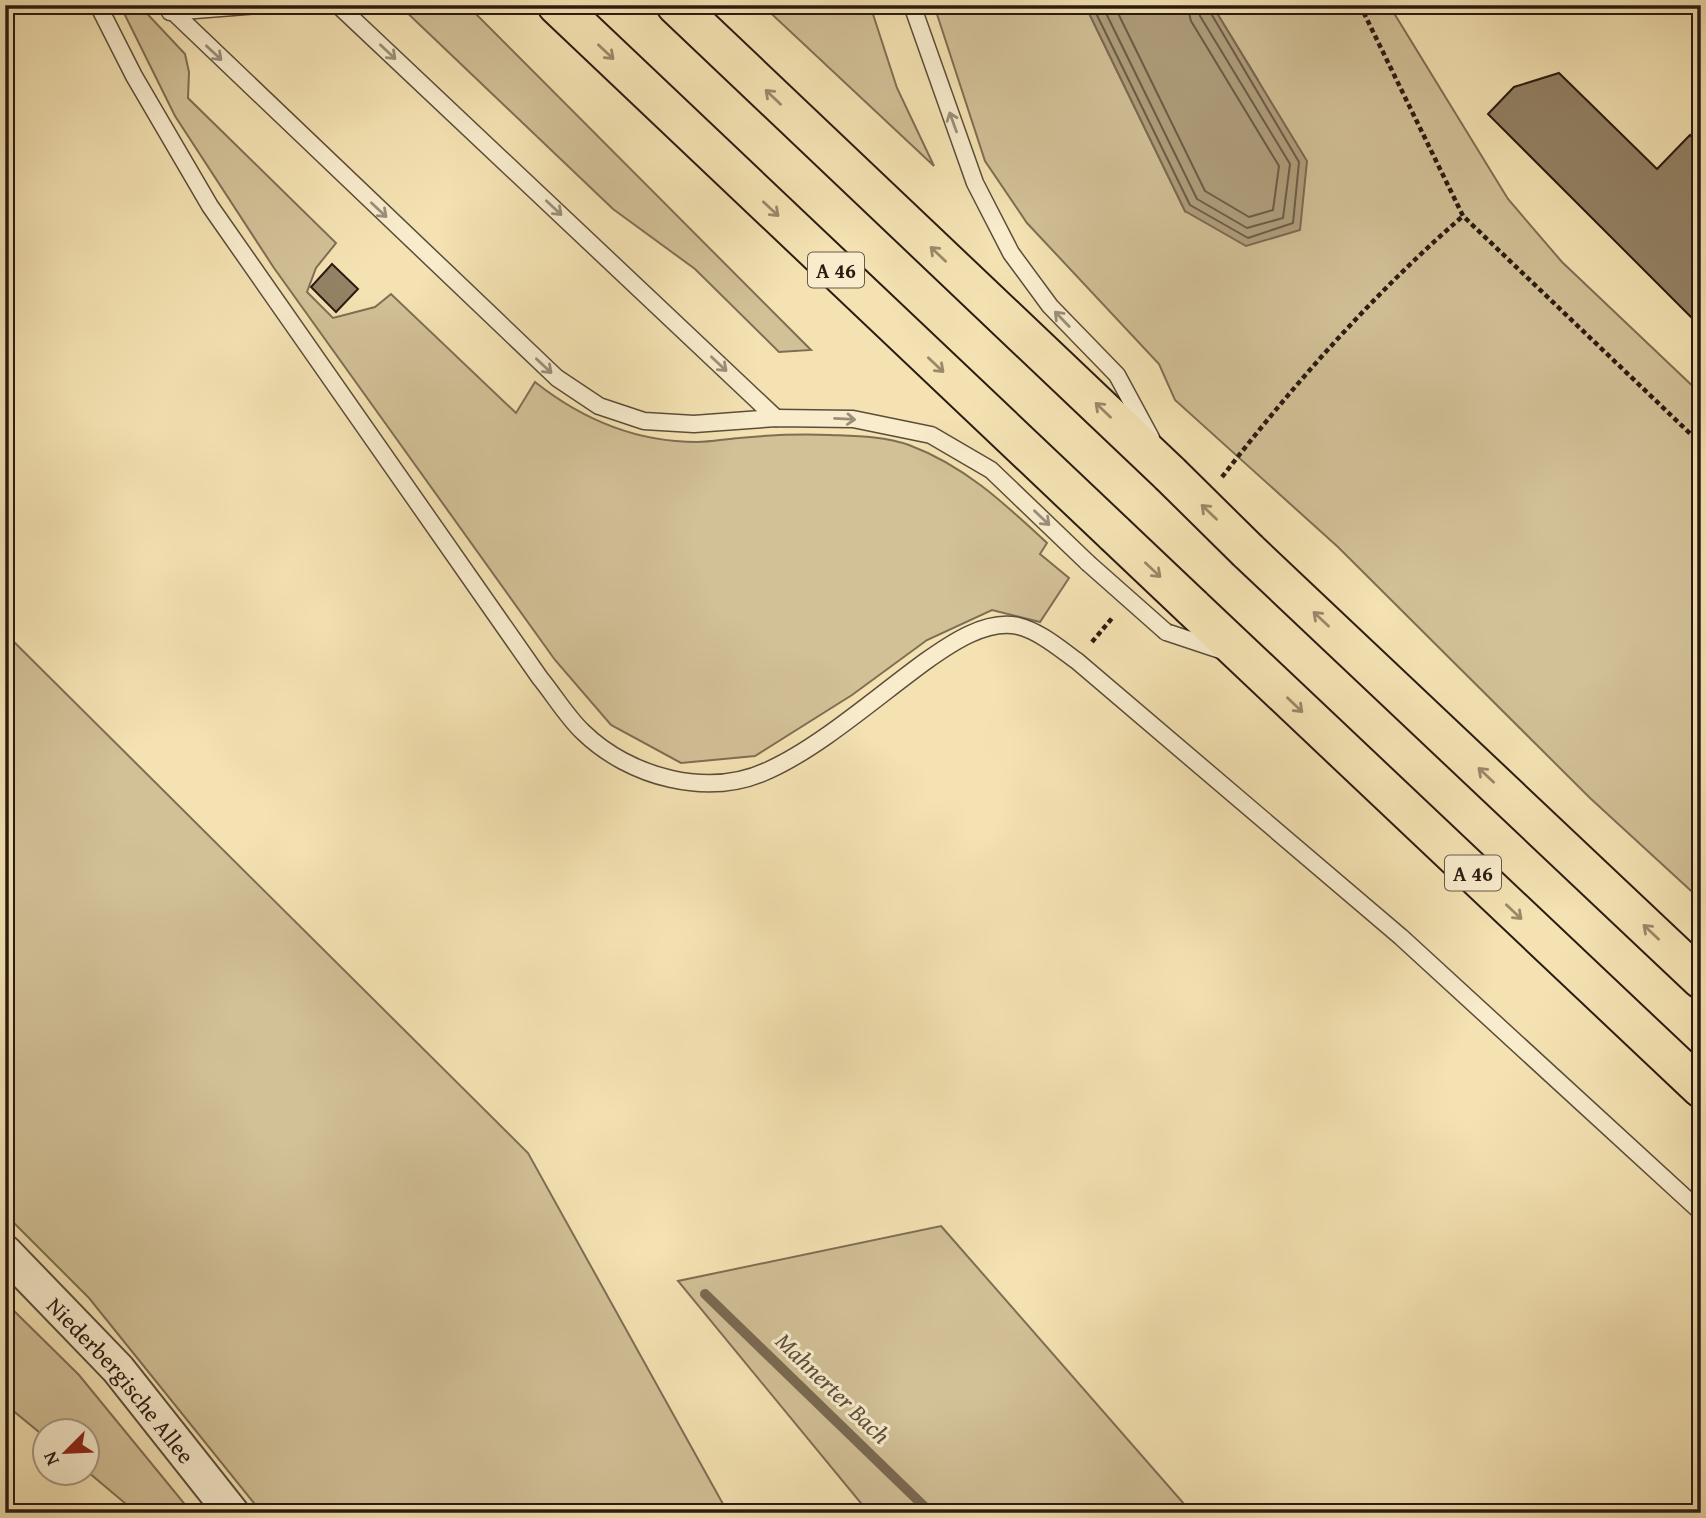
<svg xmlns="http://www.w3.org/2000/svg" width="1706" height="1518" font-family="'Gentium Book Plus',serif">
  <rect width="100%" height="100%" fill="#f4e2b2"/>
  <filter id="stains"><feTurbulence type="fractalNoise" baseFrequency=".00286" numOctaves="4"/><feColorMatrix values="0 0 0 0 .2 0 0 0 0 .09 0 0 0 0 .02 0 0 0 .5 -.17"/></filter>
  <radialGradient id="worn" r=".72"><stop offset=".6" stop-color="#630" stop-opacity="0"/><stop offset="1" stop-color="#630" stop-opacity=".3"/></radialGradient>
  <g fill="#d2c097" stroke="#7e6e54" stroke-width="2">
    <path d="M 120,5 L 139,5 L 185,54 L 189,72 L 188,98 L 336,243 L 316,268 L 307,292 L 333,318 L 375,307 L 391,294 L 516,413 L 535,382 C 583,420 635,442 697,442 C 711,442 725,439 739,438 C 769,435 800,434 830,435 C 855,436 884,436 909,445 C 965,466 1004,503 1047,543 L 1040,554 L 1069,578 L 1040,622 L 992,610 L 927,640 L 852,695 L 755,756 L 681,763 L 611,725 L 555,660 L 274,268 L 175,116 Z"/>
    <polygon points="399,5 467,5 811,350 779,352 695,269 613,209"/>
    <polygon points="762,5 870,5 897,88 934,166"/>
    <polygon points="934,5 1085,5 1185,211 1258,80 1212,5 1389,5 1508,199 1562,262 1701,394 1701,900 1590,798 1338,547 1175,400 1159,364 1027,223 985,161"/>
    <polygon points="5,633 528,1153 728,1513 262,1513 89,1298 5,1214"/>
    <polygon points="941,1226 1192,1513 869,1513 678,1281"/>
    <polygon points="5,1302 79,1375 192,1513 129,1513 126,1504 88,1472 88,1430 46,1430 45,1437 5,1404"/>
  </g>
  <polygon fill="#af9e7c" stroke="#7a6a52" stroke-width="2" points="1085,5 1212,5 1307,161 1300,230 1246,246 1185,211"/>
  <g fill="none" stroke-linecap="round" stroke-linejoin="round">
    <g stroke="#6c5c47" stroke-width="2">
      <polyline points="1092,5 1190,205 1248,238 1293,223 1299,162 1206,5"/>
      <polyline points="1102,5 1197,199 1247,228 1283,218 1290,164 1200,16 1198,5"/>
      <polyline points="1114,5 1205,191 1249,217 1273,210 1279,166 1191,21 1187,5"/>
    </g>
    <polyline stroke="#7a6a52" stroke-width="10" points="705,1294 931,1513"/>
  </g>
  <g fill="#938265" stroke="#2a1b12" stroke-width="2">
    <polygon points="1559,73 1657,169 1690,135 1701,146 1701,327 1488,114 1514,87"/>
    <polygon points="332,264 358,289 336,312 311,287"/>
  </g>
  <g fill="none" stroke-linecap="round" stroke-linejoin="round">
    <defs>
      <g id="lane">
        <path d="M 98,5 L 134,76 L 210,206 L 540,678 C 554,695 567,717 583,732 C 629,777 708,799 769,770 C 820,747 879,695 926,661 C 950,644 986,619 1018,626 C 1039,631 1059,648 1077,661 L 1401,937 L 1701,1212"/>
        <polyline points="166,5 557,378 599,406 644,421 694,424 776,418 853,419 931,435 991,470 1088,563"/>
        <polyline points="338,5 776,418"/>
        <polyline points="912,5 975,183 1011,253 1050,306 1117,375 1151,438"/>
        <polyline points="170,12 258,5"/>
        <polyline points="1166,632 1223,651"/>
      </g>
      <g id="street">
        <path id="s1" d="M 5,1252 L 118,1369 L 232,1513"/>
      </g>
      <g id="highway">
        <polyline points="557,5 1115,534"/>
        <polyline points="676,5 1170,474"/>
        <polyline points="1248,551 1701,979"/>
        <polyline points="1192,607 1701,1088"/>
      </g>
    </defs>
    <use href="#lane" stroke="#5c4d3a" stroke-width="19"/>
    <use href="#street" stroke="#5c4d3a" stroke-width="37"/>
    <use href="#highway" stroke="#2a1b12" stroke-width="42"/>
    <g stroke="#2a1b12" stroke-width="4.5" stroke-dasharray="5 3.5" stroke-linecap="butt">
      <polyline points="1360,5 1463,216 1701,444"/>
      <path d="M 1222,477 C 1294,384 1374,293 1463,216"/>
      <polyline points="1092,642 1113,617"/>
    </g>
    <use href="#lane" stroke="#f8eccd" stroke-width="16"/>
    <use href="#street" stroke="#f8eccd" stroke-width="33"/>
    <use href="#highway" stroke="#f4e2b2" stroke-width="38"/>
    <defs>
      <polyline id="lane-bridge" points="1088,563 1166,632"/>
      <g id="highway-bridge">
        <polyline points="1170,474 1248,551"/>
        <polyline points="1115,534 1192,607"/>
      </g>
    </defs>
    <use href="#lane-bridge" stroke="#5c4d3a" stroke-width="19" stroke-linecap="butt"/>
    <use href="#highway-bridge" stroke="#2a1b12" stroke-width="42" stroke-linecap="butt"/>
    <use href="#lane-bridge" stroke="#f8eccd" stroke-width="16"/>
    <use href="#highway-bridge" stroke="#f4e2b2" stroke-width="38"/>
  </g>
  <defs><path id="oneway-shaft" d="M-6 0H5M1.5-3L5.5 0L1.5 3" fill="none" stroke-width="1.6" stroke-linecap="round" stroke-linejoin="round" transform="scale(1.75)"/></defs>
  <g stroke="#9b8e79">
    <use href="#oneway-shaft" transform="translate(388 52) rotate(43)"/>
    <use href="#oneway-shaft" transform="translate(214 53) rotate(43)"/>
    <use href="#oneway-shaft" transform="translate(953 122) rotate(-110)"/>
    <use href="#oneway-shaft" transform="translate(554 208) rotate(43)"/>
    <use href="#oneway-shaft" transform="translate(379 210) rotate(43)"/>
    <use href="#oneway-shaft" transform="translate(1062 319) rotate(-134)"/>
    <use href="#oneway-shaft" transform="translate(719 364) rotate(43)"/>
    <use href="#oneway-shaft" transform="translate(544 366) rotate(43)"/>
    <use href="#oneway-shaft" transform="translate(845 419) rotate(3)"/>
    <use href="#oneway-shaft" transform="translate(1042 518) rotate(44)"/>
  </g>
  <g stroke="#99886a">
    <use href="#oneway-shaft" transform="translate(606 52) rotate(43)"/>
    <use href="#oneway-shaft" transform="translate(773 97) rotate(-136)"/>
    <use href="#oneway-shaft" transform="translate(771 209) rotate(43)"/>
    <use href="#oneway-shaft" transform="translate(938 254) rotate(-136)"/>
    <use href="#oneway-shaft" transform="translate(936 365) rotate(43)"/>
    <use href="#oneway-shaft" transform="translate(1103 410) rotate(-136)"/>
    <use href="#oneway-shaft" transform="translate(1209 512) rotate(-136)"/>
    <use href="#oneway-shaft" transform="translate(1153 570) rotate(43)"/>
    <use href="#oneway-shaft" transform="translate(1321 619) rotate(-137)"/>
    <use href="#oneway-shaft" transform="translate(1295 705) rotate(44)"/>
    <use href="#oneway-shaft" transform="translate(1486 775) rotate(-137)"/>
    <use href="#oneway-shaft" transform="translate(1514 912) rotate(43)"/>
    <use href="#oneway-shaft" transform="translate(1651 932) rotate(-137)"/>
  </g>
  <g text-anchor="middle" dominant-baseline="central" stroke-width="6" stroke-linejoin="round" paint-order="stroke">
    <g fill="#f8eccd" stroke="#685a4a" stroke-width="2">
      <rect x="808" y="252.5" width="56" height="35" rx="5"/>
      <rect x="1445" y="855.5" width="56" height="35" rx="5"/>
    </g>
    <g font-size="21" font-weight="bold" fill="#2a1b12">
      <text x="836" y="270">A 46</text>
      <text x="1473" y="873">A 46</text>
    </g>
    <g font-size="23" fill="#2a1b12" stroke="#f8eccd">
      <text stroke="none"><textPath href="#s1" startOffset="173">Niederbergische Allee</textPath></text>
    </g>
    <g font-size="24" font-style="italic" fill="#5f4f3c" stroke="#f8eccd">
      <text transform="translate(833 1388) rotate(44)">Mahnerter Bach</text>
    </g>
  </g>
  <rect width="1706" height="1518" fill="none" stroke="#f4e2b2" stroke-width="28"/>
  <rect x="7" y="7" width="1692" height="1504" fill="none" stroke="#2a1b12" stroke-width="3.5"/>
  <rect x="14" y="14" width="1678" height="1490" fill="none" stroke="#2a1b12" stroke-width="2"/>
  <g transform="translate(66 1452) rotate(246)"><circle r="33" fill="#f8eccd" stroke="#a69882" stroke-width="2"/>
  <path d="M0-5L12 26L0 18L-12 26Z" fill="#8f2418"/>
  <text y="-10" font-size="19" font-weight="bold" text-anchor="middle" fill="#2a1b12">N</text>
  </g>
  <rect width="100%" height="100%" filter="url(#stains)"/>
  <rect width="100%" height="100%" fill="url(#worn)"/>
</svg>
